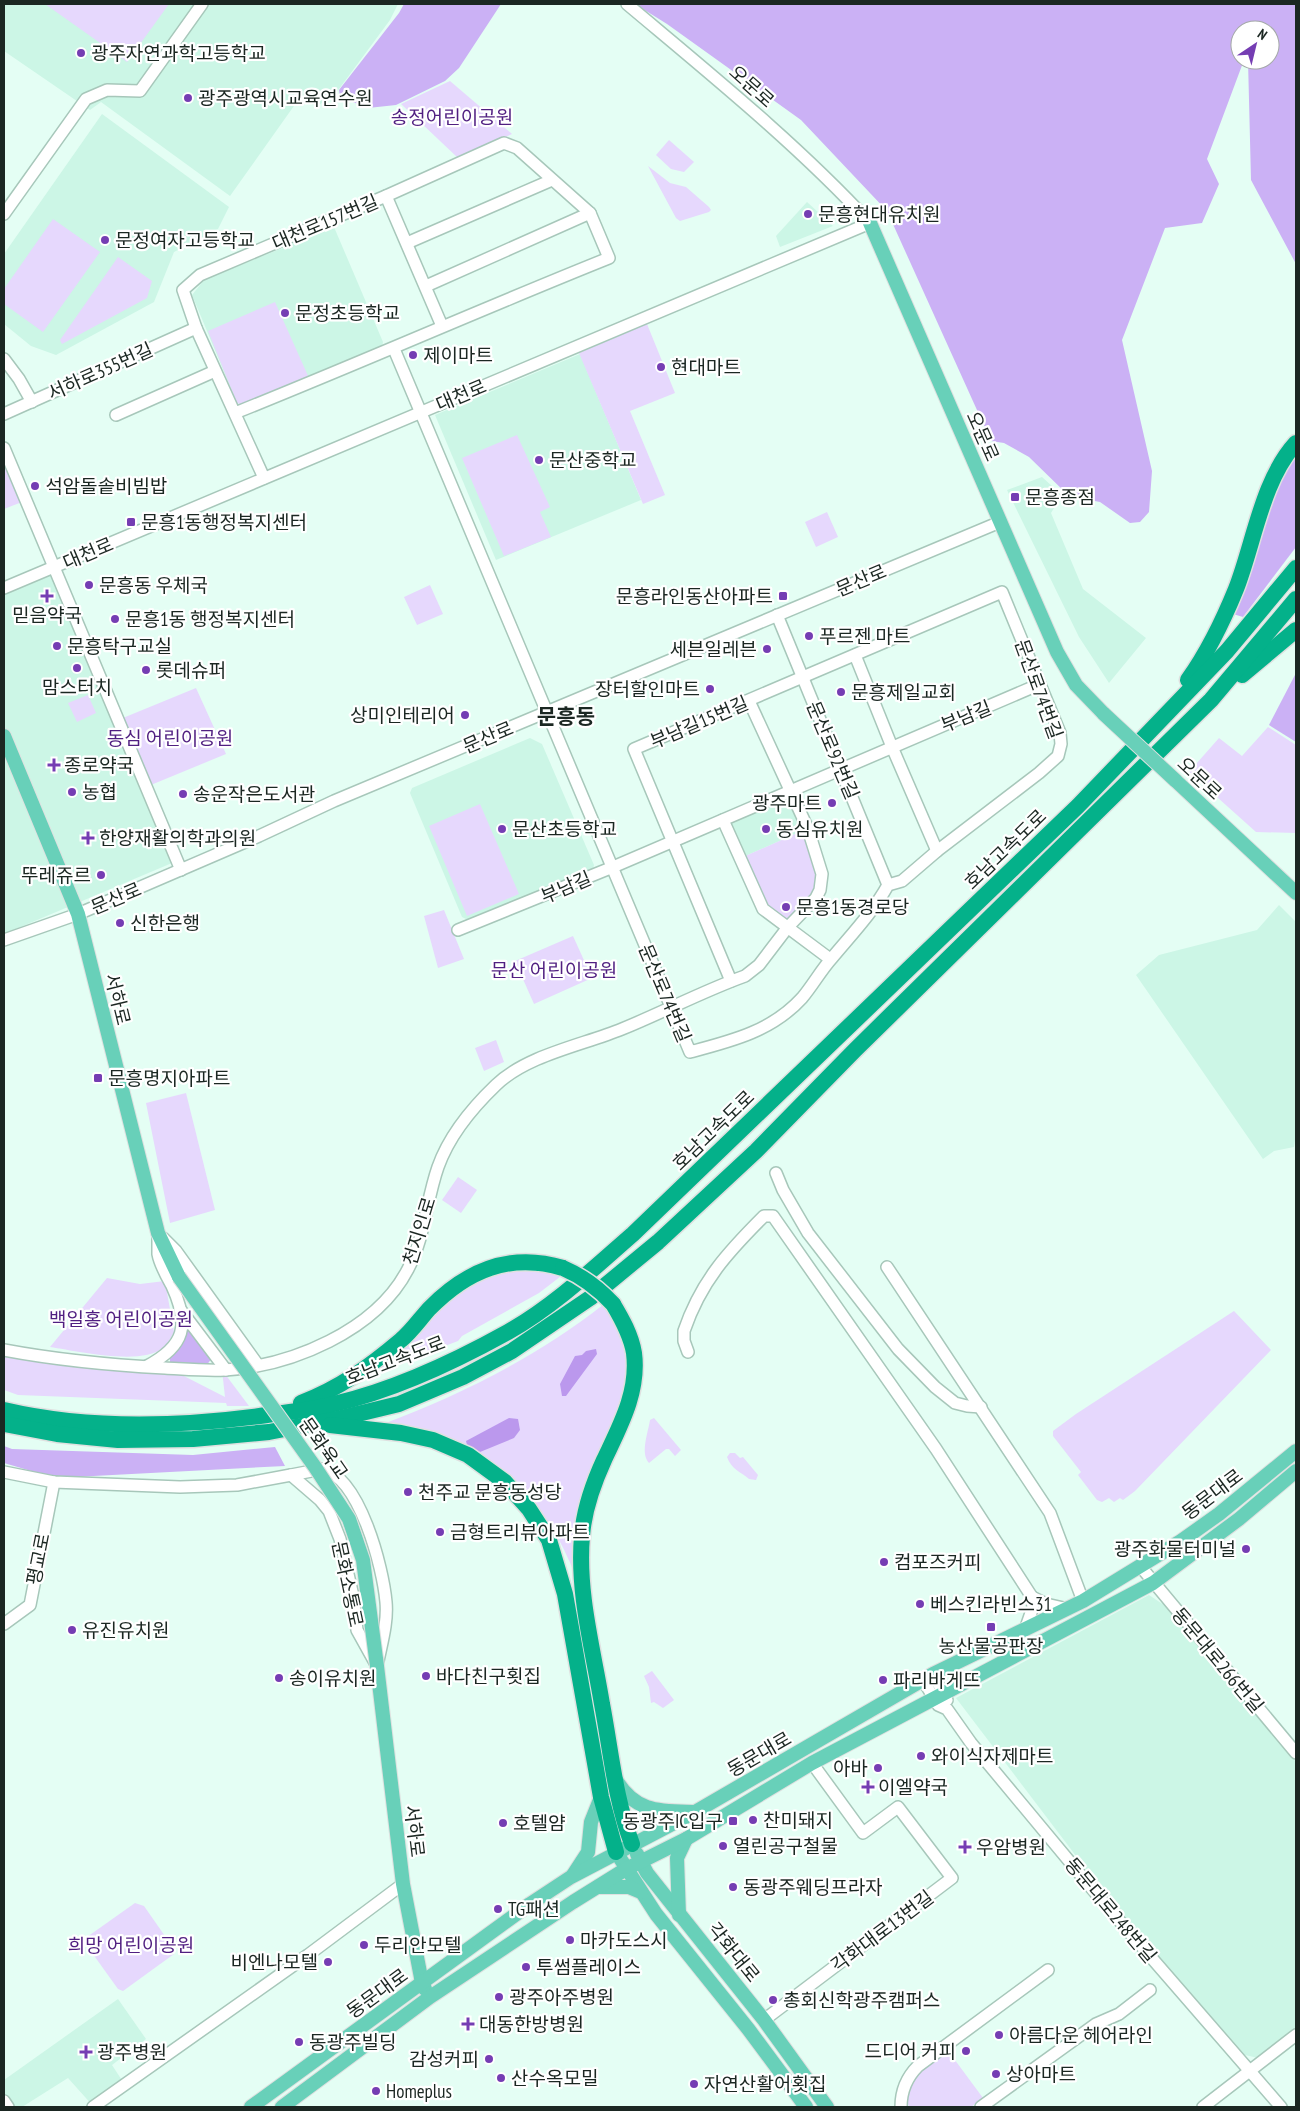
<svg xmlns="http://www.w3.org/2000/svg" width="1300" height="2111" font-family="'PT Sans Narrow','Noto Sans KR',sans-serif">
  <rect width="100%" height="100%" fill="#e4fef4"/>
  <g fill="#ccf6e6">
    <polygon points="4,4 398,4 390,20 336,93 319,105 313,105 301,96 230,196 101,102 90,110 4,51"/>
    <polygon points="102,114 229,207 218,229 174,252 154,302 56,355 31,346 4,324 4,254"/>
    <polygon points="807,202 833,226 780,247 776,236"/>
    <polygon points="334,227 383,342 381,351 243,405 237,403 192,295 204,280"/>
    <polygon points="580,354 641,500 496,560 435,415"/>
    <polygon points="1042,477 1062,495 1051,513 1083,589 1146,638 1109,683 1079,637 1007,490"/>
    <polygon points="51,575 172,863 4,934 4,595"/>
    <polygon points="530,738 542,744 594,865 593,869 470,921 462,917 410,793 412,788"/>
    <polygon points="782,799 789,802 802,831 743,857 730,826 733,820"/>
    <polygon points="1279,905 1296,922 1296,1134 1294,1147 1274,1151 1263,1159 1136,975 1159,955 1257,930"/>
    <polygon points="1149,1595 1167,1607 1296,1762 1296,2027 1258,2058 1245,2055 1111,1902 956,1698"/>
    <polygon points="118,1999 146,2039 112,2065 125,2085 94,2107 68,2078 22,2107 8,2107 4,2101 4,2080"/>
  </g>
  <g fill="#e6d8fd">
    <polygon points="45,4 169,4 127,62"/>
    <polygon points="450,81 512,134 458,158 401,104"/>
    <polygon points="669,140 694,162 684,172 671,169 656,155"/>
    <polygon points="648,166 670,183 686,187 709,207 711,210 709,212 680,221 676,218"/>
    <polygon points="53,219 100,252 43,332 4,304 4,289"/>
    <polygon points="118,257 152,281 147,298 62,344 60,340"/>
    <polygon points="275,302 309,378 243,405 237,403 208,331"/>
    <polygon points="647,324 675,393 630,411 665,495 643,504 579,353"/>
    <polygon points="517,435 550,507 540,512 551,537 504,556 462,458"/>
    <polygon points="4,457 22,502 4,509"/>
    <polygon points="827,512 838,537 816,547 805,522"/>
    <polygon points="430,585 443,614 417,625 404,597"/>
    <polygon points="196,688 226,754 146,787 118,720"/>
    <polygon points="88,695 96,713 77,722 68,703"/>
    <polygon points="1268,727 1296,745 1296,833 1256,832 1189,772 1219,738 1242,756"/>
    <polygon points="480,804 519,894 467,916 429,826"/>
    <polygon points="802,831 815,865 818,886 811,899 795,917 783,919 766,908 743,857"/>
    <polygon points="444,910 464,959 438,968 424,916"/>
    <polygon points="573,936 592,978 534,1004 515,961"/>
    <polygon points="496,1040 504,1062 484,1071 475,1048"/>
    <polygon points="186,1093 215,1210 170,1223 146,1103"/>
    <polygon points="458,1177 477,1190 461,1213 442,1200"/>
    <polygon points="488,1268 569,1270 539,1293 462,1336 458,1341 374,1373 374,1370 428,1310"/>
    <path d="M 107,1278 L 140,1284 L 165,1281 L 174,1332 C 171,1337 168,1344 163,1348 C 141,1366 77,1351 50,1347 Z"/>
    <path d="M 604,1304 L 621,1328 L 632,1368 L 576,1577 C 549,1508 510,1462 439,1436 C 422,1429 401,1427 383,1424 C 462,1394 537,1357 604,1304 Z"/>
    <polygon points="1234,1311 1271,1350 1135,1491 1123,1500 1120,1498 1114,1502 1109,1498 1102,1502 1097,1500 1078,1475 1081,1472 1053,1436 1053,1431 1076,1414"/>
    <polygon points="4,1357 182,1375 225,1397 222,1370 249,1406 227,1406 226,1403 18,1395 4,1390"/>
    <path d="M 654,1418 L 681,1450 L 675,1456 L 669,1449 L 666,1449 L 649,1463 C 640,1453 648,1433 650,1420 Z"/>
    <path d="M 730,1453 L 735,1453 L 740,1458 L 743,1457 L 758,1475 L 756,1480 L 749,1479 C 741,1472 731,1469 727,1457 Z"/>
    <polygon points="652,1671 674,1700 663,1708 654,1702 651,1703 649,1687 644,1676"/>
    <polygon points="135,1903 144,1906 174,1949 174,1954 123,1991 118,1989 85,1943 87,1937"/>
    <path d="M 949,2052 L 983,2098 L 971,2107 L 909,2107 C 898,2081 931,2065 949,2052 Z"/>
  </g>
  <g fill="#cbb1f5">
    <polygon points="404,4 501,4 459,68 445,81 396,105 368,108 340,97 339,90 399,13"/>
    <polygon points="635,4 1296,4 1296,264 1251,180 1248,60 1270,60 1270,30 1240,30 1240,60 1244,60 1207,159 1219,184 1202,223 1165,228 1122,340 1152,471 1149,512 1140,522 1130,523 1100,502 1069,496 1029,457 1004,443 991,441 887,211 801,120 667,24"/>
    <polygon points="1296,450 1296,547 1243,617 1233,614 1264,510"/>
    <polygon points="1296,673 1296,742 1269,725"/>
    <polygon points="187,1324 212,1358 206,1366 170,1363 170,1358 176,1351"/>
    <polygon points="4,1446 12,1449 193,1455 275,1447 285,1466 55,1478 4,1463"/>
  </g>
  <g fill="#bb98ed">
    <polygon points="596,1349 597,1354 566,1396 562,1396 560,1384 575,1356 582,1355 586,1351"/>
    <polygon points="509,1418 518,1419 520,1430 514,1438 480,1452 467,1445 466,1441"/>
  </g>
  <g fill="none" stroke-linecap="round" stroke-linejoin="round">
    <defs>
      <g id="minor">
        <polyline points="386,196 442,326"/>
        <polyline points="4,214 86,99 107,90 140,91 202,4"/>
        <polyline points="407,243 552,180"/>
        <polyline points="426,286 590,213"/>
        <path d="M 394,349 L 690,1052 C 732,1041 772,1031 802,998 C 813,985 821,970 832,958 C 852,934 873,912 888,885 L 902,881 L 937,851 L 1039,773 L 1058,756 L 1061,744 L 1060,733 L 1002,592 L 634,749 L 731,981"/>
        <polyline points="4,359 19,379 32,402"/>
        <path d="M 235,413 C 360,363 484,308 609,258 L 590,213 L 517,148 L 504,143 L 386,196 L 200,275 L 183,290 L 196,328 L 264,478"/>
        <polyline points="4,414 196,328"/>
        <polyline points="116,415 215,371"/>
        <polyline points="4,448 181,870"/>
        <path d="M 4,588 L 870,223 C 797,144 709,73 627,4"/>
        <polyline points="777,615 888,885"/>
        <polyline points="855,655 892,747 937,851"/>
        <polyline points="723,820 763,909 830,959"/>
        <polyline points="458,930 613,867 1040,684"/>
        <polyline points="4,940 78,914 259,836 334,801 1000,522"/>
        <polyline points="776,1173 783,1190 808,1233 898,1349 935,1387 955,1403 967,1406 981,1407"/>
        <polyline points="163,1238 176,1251 258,1365"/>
        <polyline points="887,1267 1050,1513 1083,1601"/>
        <polyline points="180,1309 226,1370"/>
        <path d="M 4,1350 C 57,1360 110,1365 165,1368 C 184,1369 205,1371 225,1370 C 291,1366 376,1331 408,1269 C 425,1237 426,1201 438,1167 C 449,1136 473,1107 496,1085 C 527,1055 583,1045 622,1029 C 664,1012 703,991 745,976 L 759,965 L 788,927 L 816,898 L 820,890 L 822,874 L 808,829 L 749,701"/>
        <path d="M 688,1352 L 684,1341 L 684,1331 C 701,1281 728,1252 764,1216 L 773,1216 L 936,1449 L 1032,1597"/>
        <path d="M 147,1366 C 185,1346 190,1325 172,1286 C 167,1277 160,1265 158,1254 C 158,1248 158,1241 158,1235"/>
        <path d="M 322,1469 C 360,1477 383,1568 386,1602 C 388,1623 381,1645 377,1666 L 357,1630 L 353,1596 L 340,1539 L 329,1511 L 320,1500 L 291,1475 Z"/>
        <polyline points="4,1472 54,1482 180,1487 237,1485 291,1475"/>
        <polyline points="1141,1567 1296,1753"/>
        <polyline points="4,1624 30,1605 54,1482"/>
        <polyline points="1025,1630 1033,1607 1032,1597 1046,1604 1068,1609"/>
        <polyline points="933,1674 947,1700"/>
        <polyline points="923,1680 938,1705 947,1709 971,1743 1104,1903 1281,2107"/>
        <polyline points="764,2020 952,1878 898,1807 863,1833 812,1763"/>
        <polyline points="4,2101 8,2107"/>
        <polyline points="93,2107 308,1955 403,1884"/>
        <path d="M 901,2107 C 901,2091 906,2078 918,2066 L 1048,1970"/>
        <polyline points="981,2107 1096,2024 1119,2014 1150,1990"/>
        <polyline points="1203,2107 1296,2035"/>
      </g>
      <g id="major">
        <polyline points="870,223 1057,652 1076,685 1104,714"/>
        <polyline points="4,736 78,914 158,1233 179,1277"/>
        <polyline points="1175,780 1296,893"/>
        <polyline points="377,1666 403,1884 422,1983 425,1989"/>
        <path d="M 616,1780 C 636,1813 660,1811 694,1812"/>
        <polyline points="616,1852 656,1914 749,2030 806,2107"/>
        <polyline points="637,1854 647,1873 764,2020 827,2107"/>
        <polyline points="573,1875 588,1852 591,1822 601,1797"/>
        <polyline points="598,1887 629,1887 641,1892"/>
        <polyline points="679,1915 677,1858 686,1839"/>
        <polyline points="251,2107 530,1904 571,1877 695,1812 933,1674 1083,1601 1181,1541 1219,1514 1296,1451"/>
        <polyline points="282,2107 430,1997 573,1902 626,1869 686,1839 812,1763 1153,1583 1239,1519 1296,1471"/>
      </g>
      <g id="highway">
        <polyline points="1242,675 1296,630"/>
        <path d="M 1188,680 C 1208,652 1223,621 1236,589 C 1254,543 1262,480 1296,443"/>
        <path d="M 613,1304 C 622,1319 631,1335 634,1353 C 639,1392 620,1426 604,1460 C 593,1484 584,1509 582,1536 C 577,1592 593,1649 602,1704 C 611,1751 615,1799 632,1844"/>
        <path d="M 301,1403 C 340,1388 369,1367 401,1340 C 411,1332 420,1319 429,1309 C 467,1270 510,1252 563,1268"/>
        <path d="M 4,1410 C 89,1430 180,1427 267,1415 C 289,1412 312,1410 334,1404 C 395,1390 454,1362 508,1332 C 554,1306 594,1268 633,1234 L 1078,806 L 1227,651 L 1296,568"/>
        <polyline points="4,1424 57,1434 118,1440 193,1439 269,1432 337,1419 399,1404 463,1377 512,1351 590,1298 658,1242 756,1151 855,1050 1211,700 1296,599"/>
        <polyline points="330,1425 401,1433 433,1440 468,1455 505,1482 529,1509 549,1540 565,1594 601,1797 616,1852"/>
      </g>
    </defs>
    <use href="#minor" stroke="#a7c7ba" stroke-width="14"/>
    <use href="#major" stroke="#dfe1e0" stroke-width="16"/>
    <use href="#highway" stroke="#dfe1e0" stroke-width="19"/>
    <use href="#minor" stroke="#fff" stroke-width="11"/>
    <use href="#major" stroke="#68d0b9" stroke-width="14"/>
    <use href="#highway" stroke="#04b18a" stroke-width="16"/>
    <defs>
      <g id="major-bridge">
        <polyline points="1104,714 1175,780"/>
        <polyline points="179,1277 315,1467 349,1519 363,1560 377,1666"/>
      </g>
      <path id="highway-bridge" d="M 563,1268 C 584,1277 598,1288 613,1304"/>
    </defs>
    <use href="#major-bridge" stroke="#dfe1e0" stroke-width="16" stroke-linecap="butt"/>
    <use href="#highway-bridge" stroke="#dfe1e0" stroke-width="19" stroke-linecap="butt"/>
    <use href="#major-bridge" stroke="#68d0b9" stroke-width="14"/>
    <use href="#highway-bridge" stroke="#04b18a" stroke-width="16"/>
  </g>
  <g fill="#753db3" stroke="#fff" stroke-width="2">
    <circle cx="81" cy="53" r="5"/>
    <circle cx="188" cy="98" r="5"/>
    <circle cx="808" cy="214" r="5"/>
    <circle cx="105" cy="240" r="5"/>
    <circle cx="285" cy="313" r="5"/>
    <circle cx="413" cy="355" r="5"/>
    <circle cx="661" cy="367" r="5"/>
    <circle cx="539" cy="460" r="5"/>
    <circle cx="35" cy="486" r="5"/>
    <rect x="1010" y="492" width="10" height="10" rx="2.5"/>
    <rect x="126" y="517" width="10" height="10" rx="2.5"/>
    <circle cx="89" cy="585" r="5"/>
    <path d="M44.5 588.5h5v5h5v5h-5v5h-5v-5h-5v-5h5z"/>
    <rect x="778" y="591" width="10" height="10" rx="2.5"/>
    <circle cx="115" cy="619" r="5"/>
    <circle cx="809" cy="636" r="5"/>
    <circle cx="57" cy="646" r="5"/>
    <circle cx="767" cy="649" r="5"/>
    <circle cx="77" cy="668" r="5"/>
    <circle cx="146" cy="670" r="5"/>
    <circle cx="710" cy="689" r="5"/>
    <circle cx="841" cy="692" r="5"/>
    <circle cx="465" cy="715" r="5"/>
    <path d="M51.5 757.5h5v5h5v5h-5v5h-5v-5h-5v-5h5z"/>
    <circle cx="72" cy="792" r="5"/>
    <circle cx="183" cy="794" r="5"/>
    <circle cx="832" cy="803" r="5"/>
    <circle cx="502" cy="829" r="5"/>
    <circle cx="766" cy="829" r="5"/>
    <path d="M85.5 830.5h5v5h5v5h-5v5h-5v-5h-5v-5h5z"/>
    <circle cx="101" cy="875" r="5"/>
    <circle cx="786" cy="907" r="5"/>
    <circle cx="120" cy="923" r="5"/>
    <rect x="93" y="1073" width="10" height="10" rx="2.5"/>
    <circle cx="408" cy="1492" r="5"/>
    <circle cx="440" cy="1532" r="5"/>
    <circle cx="1246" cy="1549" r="5"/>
    <circle cx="884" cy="1562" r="5"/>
    <circle cx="920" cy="1604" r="5"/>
    <rect x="986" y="1622" width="10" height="10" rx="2.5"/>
    <circle cx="72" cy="1630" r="5"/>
    <circle cx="426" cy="1676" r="5"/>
    <circle cx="279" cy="1678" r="5"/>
    <circle cx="883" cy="1680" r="5"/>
    <circle cx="921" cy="1756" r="5"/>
    <circle cx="878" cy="1768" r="5"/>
    <path d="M865.5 1779.5h5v5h5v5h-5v5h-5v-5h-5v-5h5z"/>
    <circle cx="753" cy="1820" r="5"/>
    <rect x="728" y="1816" width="10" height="10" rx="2.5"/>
    <circle cx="503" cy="1823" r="5"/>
    <circle cx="723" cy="1846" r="5"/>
    <path d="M962.5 1839.5h5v5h5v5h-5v5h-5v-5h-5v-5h5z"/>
    <circle cx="733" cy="1887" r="5"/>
    <circle cx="498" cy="1909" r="5"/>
    <circle cx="570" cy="1940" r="5"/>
    <circle cx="364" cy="1945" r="5"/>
    <circle cx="328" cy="1962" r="5"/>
    <circle cx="526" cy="1967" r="5"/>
    <circle cx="499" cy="1997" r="5"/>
    <circle cx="773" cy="2000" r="5"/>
    <path d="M465.5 2016.5h5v5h5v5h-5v5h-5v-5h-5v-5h5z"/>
    <circle cx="999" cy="2035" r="5"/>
    <circle cx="299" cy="2042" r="5"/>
    <circle cx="966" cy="2051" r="5"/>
    <path d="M83.5 2044.5h5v5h5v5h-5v5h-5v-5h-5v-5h5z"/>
    <circle cx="489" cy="2059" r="5"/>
    <circle cx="996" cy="2074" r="5"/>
    <circle cx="501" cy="2078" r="5"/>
    <circle cx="694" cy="2084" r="5"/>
    <circle cx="376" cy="2091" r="5"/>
  </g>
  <g text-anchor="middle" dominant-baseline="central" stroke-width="4.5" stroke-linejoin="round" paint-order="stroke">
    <g font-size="19" fill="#1b2722" stroke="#fff" text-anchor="start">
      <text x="91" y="53">광주자연과학고등학교</text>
      <text x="198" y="98">광주광역시교육연수원</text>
      <text x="818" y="214">문흥현대유치원</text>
      <text x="115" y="240">문정여자고등학교</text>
      <text x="295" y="313">문정초등학교</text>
      <text x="423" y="355">제이마트</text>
      <text x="671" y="367">현대마트</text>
      <text x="549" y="460">문산중학교</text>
      <text x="45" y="486">석암돌솥비빔밥</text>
      <text x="1025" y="497">문흥종점</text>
      <text x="141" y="522">문흥1동행정복지센터</text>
      <text x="99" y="585">문흥동 우체국</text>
      <text x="773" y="596" text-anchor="end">문흥라인동산아파트</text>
      <text x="47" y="615" text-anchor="middle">믿음약국</text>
      <text x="125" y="619">문흥1동 행정복지센터</text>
      <text x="819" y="636">푸르젠 마트</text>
      <text x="67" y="646">문흥탁구교실</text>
      <text x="757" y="649" text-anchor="end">세븐일레븐</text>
      <text x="156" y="670">롯데슈퍼</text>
      <text x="77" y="687" text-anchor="middle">맘스터치</text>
      <text x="700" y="689" text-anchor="end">장터할인마트</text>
      <text x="851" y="692">문흥제일교회</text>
      <text x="455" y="715" text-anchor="end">상미인테리어</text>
      <text x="64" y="765">종로약국</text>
      <text x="82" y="792">농협</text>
      <text x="193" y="794">송운작은도서관</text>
      <text x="822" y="803" text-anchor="end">광주마트</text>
      <text x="512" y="829">문산초등학교</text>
      <text x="776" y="829">동심유치원</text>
      <text x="99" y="838">한양재활의학과의원</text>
      <text x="91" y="875" text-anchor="end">뚜레쥬르</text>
      <text x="796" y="907">문흥1동경로당</text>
      <text x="130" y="923">신한은행</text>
      <text x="108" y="1078">문흥명지아파트</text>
      <text x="418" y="1492">천주교 문흥동성당</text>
      <text x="450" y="1532">금형트리뷰아파트</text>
      <text x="1236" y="1549" text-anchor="end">광주화물터미널</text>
      <text x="894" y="1562">컴포즈커피</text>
      <text x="930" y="1604">베스킨라빈스31</text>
      <text x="82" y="1630">유진유치원</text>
      <text x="991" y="1646" text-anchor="middle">농산물공판장</text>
      <text x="436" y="1676">바다친구횟집</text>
      <text x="289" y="1678">송이유치원</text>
      <text x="893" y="1680">파리바게뜨</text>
      <text x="931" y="1756">와이식자제마트</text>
      <text x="868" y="1768" text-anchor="end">아바</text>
      <text x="878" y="1787">이엘약국</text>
      <text x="763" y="1820">찬미돼지</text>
      <text x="723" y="1821" text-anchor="end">동광주IC입구</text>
      <text x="513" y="1823">호텔얌</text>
      <text x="733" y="1846">열린공구철물</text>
      <text x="976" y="1847">우암병원</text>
      <text x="743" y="1887">동광주웨딩프라자</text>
      <text x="508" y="1909">TG패션</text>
      <text x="580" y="1940">마카도스시</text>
      <text x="374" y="1945">두리안모텔</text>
      <text x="318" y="1962" text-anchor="end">비엔나모텔</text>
      <text x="536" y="1967">투썸플레이스</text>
      <text x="509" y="1997">광주아주병원</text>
      <text x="783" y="2000">총회신학광주캠퍼스</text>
      <text x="479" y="2024">대동한방병원</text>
      <text x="1009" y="2035">아름다운 헤어라인</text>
      <text x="309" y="2042">동광주빌딩</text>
      <text x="956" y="2051" text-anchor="end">드디어 커피</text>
      <text x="97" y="2052">광주병원</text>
      <text x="479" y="2059" text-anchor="end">감성커피</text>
      <text x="1006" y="2074">상아마트</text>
      <text x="511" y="2078">산수옥모밀</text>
      <text x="704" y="2084">자연산활어횟집</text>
      <text x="386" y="2091">Homeplus</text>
    </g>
    <g font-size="19" fill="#1b2722" stroke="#fff">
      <text transform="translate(752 86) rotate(42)">오문로</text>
      <text transform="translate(325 222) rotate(-23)">대천로157번길</text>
      <text transform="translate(100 371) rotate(-24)">서하로355번길</text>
      <text transform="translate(461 395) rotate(-23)">대천로</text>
      <text transform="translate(983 436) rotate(66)">오문로</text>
      <text transform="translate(88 553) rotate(-23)">대천로</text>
      <text transform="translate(861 580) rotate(-23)">문산로</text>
      <text transform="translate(1039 689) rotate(70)">문산로74번길</text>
      <text transform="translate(966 716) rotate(-22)">부남길</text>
      <text transform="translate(699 722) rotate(-23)">부남길15번길</text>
      <text transform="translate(488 737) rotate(-23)">문산로</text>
      <text transform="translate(833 750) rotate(67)">문산로92번길</text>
      <text transform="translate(1200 778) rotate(43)">오문로</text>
      <text transform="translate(1005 849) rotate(-44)">호남고속도로</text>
      <text transform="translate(566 887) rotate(-23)">부남길</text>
      <text transform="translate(116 898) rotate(-23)">문산로</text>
      <text transform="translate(665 993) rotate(67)">문산로74번길</text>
      <text transform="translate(118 999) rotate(76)">서하로</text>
      <text transform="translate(713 1130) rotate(-44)">호남고속도로</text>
      <text transform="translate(419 1231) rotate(-73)">천지인로</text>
      <text transform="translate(395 1360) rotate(-21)">호남고속도로</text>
      <text transform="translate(324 1448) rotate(55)">문화육교</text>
      <text transform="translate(1212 1494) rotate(-37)">동문대로</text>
      <text transform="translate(38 1559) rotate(-79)">평교로</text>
      <text transform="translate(348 1584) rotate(78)">문화소통로</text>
      <text transform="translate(1218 1660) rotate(50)">동문대로266번길</text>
      <text transform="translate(759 1754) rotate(-30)">동문대로</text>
      <text transform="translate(415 1831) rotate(83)">서하로</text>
      <text transform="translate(1111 1910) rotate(50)">동문대로248번길</text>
      <text transform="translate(882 1931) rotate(-37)">각화대로13번길</text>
      <text transform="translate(734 1952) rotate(51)">각화대로</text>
      <text transform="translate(377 1993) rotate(-36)">동문대로</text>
    </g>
    <g font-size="19" fill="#501f81" stroke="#fff">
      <text x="452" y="117">송정어린이공원</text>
      <text x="170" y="738">동심 어린이공원</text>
      <text x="554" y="970">문산 어린이공원</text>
      <text x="121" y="1319">백일홍 어린이공원</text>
      <text x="131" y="1945">희망 어린이공원</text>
    </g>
    <g font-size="21" font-weight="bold" fill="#1b2722" stroke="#fff">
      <text x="566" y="716">문흥동</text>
    </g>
  </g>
  <rect width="1300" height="2111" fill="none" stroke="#1b2722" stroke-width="10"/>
  <g transform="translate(1255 45) rotate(35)"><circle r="24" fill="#ffffff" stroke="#a4a9a7"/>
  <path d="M0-4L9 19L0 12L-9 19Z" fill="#753db3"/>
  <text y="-8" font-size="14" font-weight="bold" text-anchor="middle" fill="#1b2722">N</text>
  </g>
</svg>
